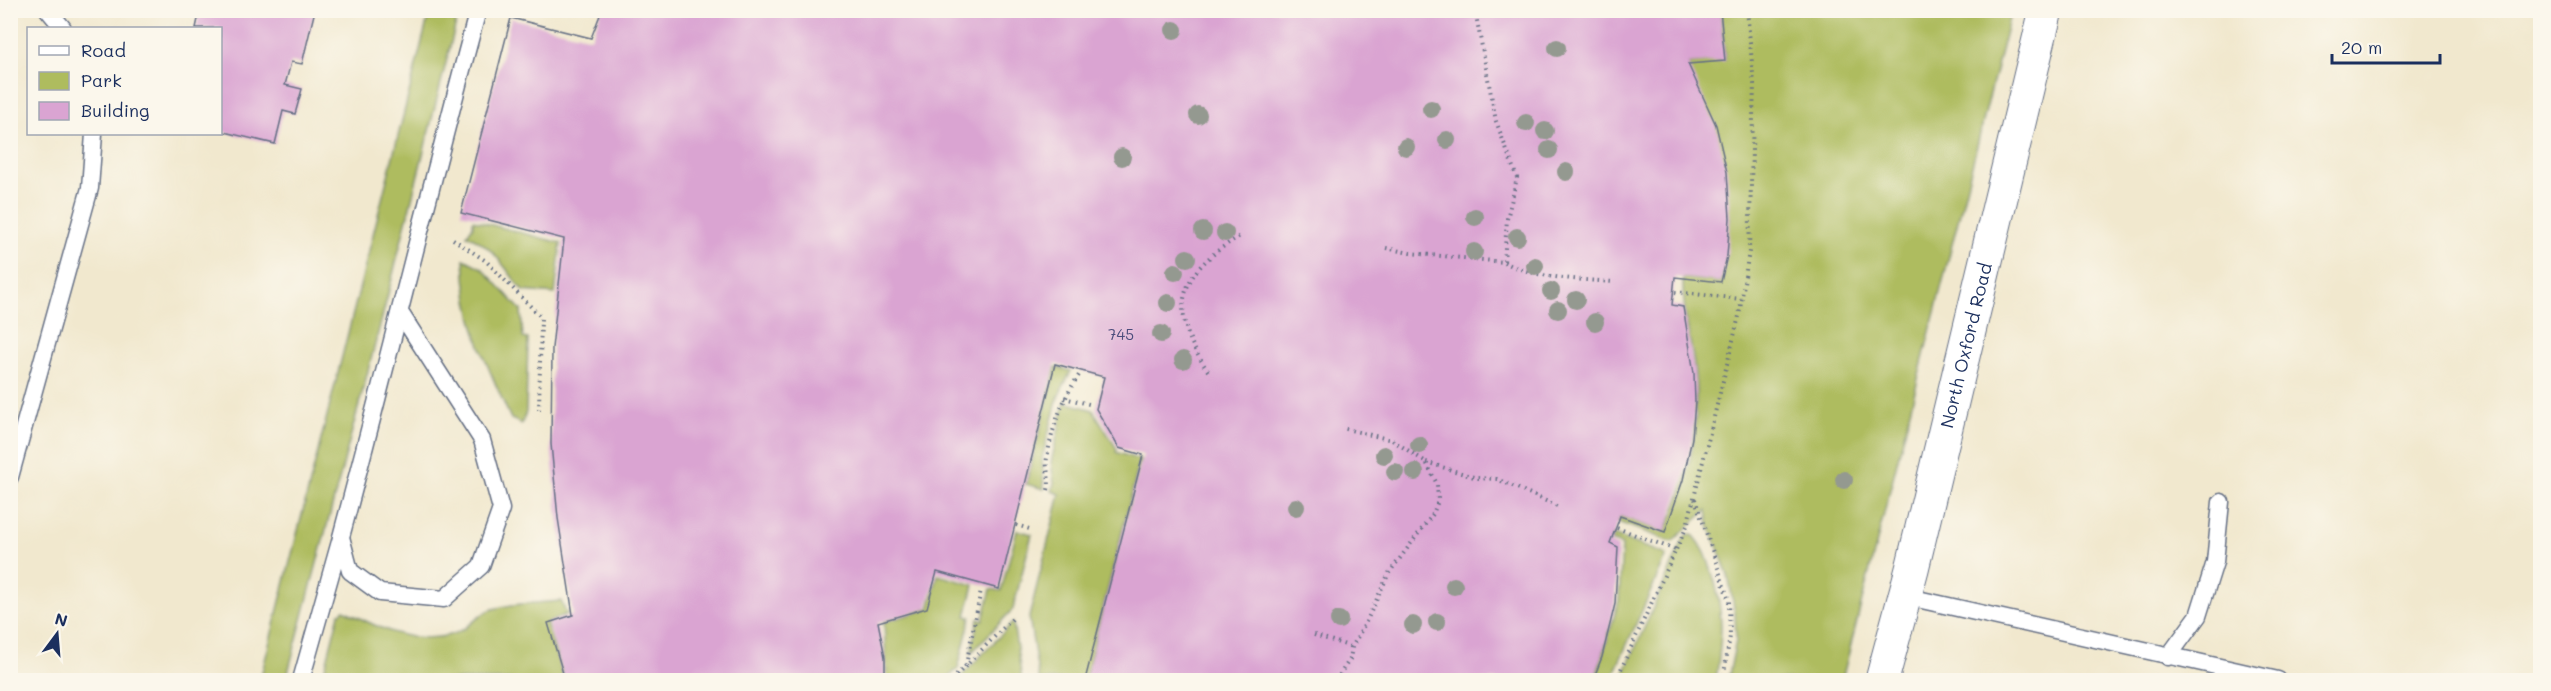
<svg xmlns="http://www.w3.org/2000/svg" width="2551" height="691" font-family="Mali,sans-serif">
  <rect width="100%" height="100%" fill="#fbf7ec"/>
  <filter id="ink" filterUnits="userSpaceOnUse"><feTurbulence type="fractalNoise" baseFrequency=".0167" numOctaves="2"/><feDisplacementMap in="SourceGraphic" scale="12" xChannelSelector="R" yChannelSelector="G"/><feConvolveMatrix kernelMatrix="1 2 1 2 8 2 1 2 1" color-interpolation-filters="sRGB"/></filter>
  <filter id="wash" filterUnits="userSpaceOnUse"><feTurbulence type="fractalNoise" baseFrequency=".008" numOctaves="4" result="noise"/><feDisplacementMap in="SourceGraphic" scale="24" xChannelSelector="R" yChannelSelector="G"/><feGaussianBlur stdDeviation="1.35" result="paint"/><feColorMatrix in="noise" values="0 0 0 0 0 0 0 0 0 0 0 0 0 0 0 0 0 1.4 0 .05"/><feComposite in="paint" operator="in"/></filter>
  <g filter="url(#wash)">
    <rect width="100%" height="100%" fill="#f1e8ce"/>
    <g fill="#aebc5e" stroke="#64765e" stroke-width="1.5">
      <polygon points="430,10 459,11 382,318 286,680 260,680"/>
      <path d="M 1720,11 L 2011,11 L 1842,680 L 1728,680 L 1736,640 L 1735,613 L 1728,575 L 1709,525 L 1707,510 L 1672,542 L 1618,522 L 1620,516 L 1665,532 C 1690,480 1701,423 1694,365 C 1690,335 1682,308 1683,278 L 1721,282 L 1730,218 L 1688,64 L 1725,60 Z"/>
      <path d="M 473,220 L 561,243 L 555,294 L 523,291 C 506,270 493,245 467,235 L 473,226 Z"/>
      <path d="M 464,259 L 482,268 L 521,310 L 523,338 L 528,339 L 526,412 L 522,424 L 511,419 C 485,361 466,324 464,259 Z"/>
      <polygon points="1056,367 1071,371 1058,397 1042,458 1044,489 1026,484"/>
      <polygon points="1065,402 1093,410 1117,449 1116,452 1140,460 1085,680 1039,680 1029,617 1060,494 1052,491 1054,483 1051,462"/>
      <polygon points="1017,530 1032,534 1013,609 971,653 978,619 983,620 991,589 1001,591"/>
      <path d="M 1689,534 L 1694,536 C 1703,546 1707,557 1711,569 C 1725,611 1722,638 1716,680 L 1621,680 L 1685,536 Z"/>
      <polygon points="1613,535 1667,555 1611,680 1595,680 1619,600 1622,545 1611,541"/>
      <polygon points="938,575 974,585 966,616 971,617 958,668 946,680 887,680 884,622 929,609"/>
      <path d="M 561,601 L 567,614 L 546,623 L 564,680 L 322,680 L 339,614 L 344,610 C 378,628 413,646 453,634 C 467,630 476,617 488,611 C 506,603 541,603 561,601 Z"/>
      <polygon points="1013,622 1022,680 958,680"/>
    </g>
    <g id="blocks">
      <g fill="#daa4d2">
        <polygon points="200,10 315,10 302,64 291,62 285,85 302,89 295,114 283,111 275,144 220,131 220,28 196,28"/>
        <polygon points="602,10 1720,10 1725,61 1688,64 1716,125 1727,172 1730,218 1727,256 1721,282 1675,277 1672,305 1683,307 1694,373 1695,402 1692,438 1683,480 1665,532 1620,516 1618,522 1610,543 1618,547 1615,604 1602,657 1593,680 1085,680 1143,455 1119,448 1096,409 1104,377 1055,364 999,589 937,572 927,608 878,622 885,657 885,680 565,680 548,623 573,615 558,518 551,444 552,348 564,239 461,213 511,18 591,38"/>
      </g>
    </g>
  </g>
  <g filter="url(#ink)">
    <use href="#blocks" fill-opacity="0" stroke="#667085" stroke-width="1.5"/>
    <g fill="none" stroke-linecap="round" stroke-linejoin="round">
      <defs>
        <g id="lane">
          <polyline points="48,10 63,28"/>
          <path d="M 401,314 L 482,440 L 501,509 L 481,566 L 444,599 L 380,593 L 350,571 L 341,537 C 388,362 430,186 478,10"/>
          <polyline points="10,477 90,188 94,134"/>
          <polyline points="1904,596 2278,680"/>
          <polyline points="2168,657 2198,616 2215,562 2221,502"/>
          <polyline points="301,680 341,538"/>
        </g>
        <g id="street">
          <path id="s1" d="M 1882,680 L 1912,569 L 2046,10"/>
        </g>
      </defs>
      <use href="#lane" stroke="#667085" stroke-width="19"/>
      <use href="#street" stroke="#667085" stroke-width="35"/>
      <g stroke="#667085" stroke-width="4" stroke-dasharray="1.5 4.5" stroke-linecap="butt">
        <polyline points="453,239 486,261 541,317 539,410"/>
        <polyline points="1386,248 1410,253 1504,262 1507,219 1517,178 1496,121 1475,10"/>
        <path d="M 1504,262 C 1536,279 1577,279 1613,282"/>
        <polyline points="1675,292 1741,299"/>
        <path d="M 1208,371 C 1165,309 1179,271 1242,235"/>
        <polyline points="1064,398 1093,405"/>
        <polyline points="1426,462 1477,478 1497,479 1557,506"/>
        <path d="M 1048,490 C 1051,478 1045,468 1047,458 C 1052,428 1062,400 1079,375"/>
        <polyline points="1695,499 1729,601 1730,636 1723,680"/>
        <polyline points="1016,525 1033,530"/>
        <polyline points="1617,528 1676,550"/>
        <polyline points="1314,635 1352,647"/>
        <polyline points="966,665 981,590"/>
        <polyline points="952,680 1013,618"/>
        <polyline points="1336,680 1350,659 1352,647 1367,620 1389,573 1433,514 1438,501 1437,484 1426,462 1392,440 1342,428"/>
        <polyline points="1616,680 1687,526 1739,316 1749,251 1754,84 1747,10"/>
      </g>
      <use href="#lane" stroke="#fff" stroke-width="16"/>
      <use href="#street" stroke="#fff" stroke-width="33"/>
    </g>
    <g fill="#949990">
      <circle cx="1174" cy="30" r="9"/>
      <circle cx="1557" cy="48" r="9"/>
      <circle cx="1431" cy="109" r="9"/>
      <circle cx="1198" cy="115" r="9"/>
      <circle cx="1526" cy="123" r="9"/>
      <circle cx="1545" cy="131" r="9"/>
      <circle cx="1447" cy="140" r="9"/>
      <circle cx="1406" cy="147" r="9"/>
      <circle cx="1549" cy="150" r="9"/>
      <circle cx="1122" cy="157" r="9"/>
      <circle cx="1566" cy="172" r="9"/>
      <circle cx="1475" cy="217" r="9"/>
      <circle cx="1203" cy="231" r="9"/>
      <circle cx="1225" cy="233" r="9"/>
      <circle cx="1517" cy="237" r="9"/>
      <circle cx="1474" cy="252" r="9"/>
      <circle cx="1187" cy="258" r="9"/>
      <circle cx="1535" cy="266" r="9"/>
      <circle cx="1175" cy="272" r="9"/>
      <circle cx="1551" cy="291" r="9"/>
      <circle cx="1576" cy="300" r="9"/>
      <circle cx="1168" cy="303" r="9"/>
      <circle cx="1558" cy="310" r="9"/>
      <circle cx="1595" cy="322" r="9"/>
      <circle cx="1161" cy="334" r="9"/>
      <circle cx="1183" cy="360" r="9"/>
      <circle cx="1419" cy="445" r="9"/>
      <circle cx="1384" cy="455" r="9"/>
      <circle cx="1395" cy="472" r="9"/>
      <circle cx="1415" cy="472" r="9"/>
      <circle cx="1844" cy="480" r="9"/>
      <circle cx="1296" cy="507" r="9"/>
      <circle cx="1454" cy="586" r="9"/>
      <circle cx="1339" cy="620" r="9"/>
      <circle cx="1437" cy="622" r="9"/>
      <circle cx="1413" cy="625" r="9"/>
    </g>
  </g>
  <g text-anchor="middle" dominant-baseline="central" stroke-width="5" stroke-linejoin="round" paint-order="stroke">
    <g font-size="15" fill="#4b4c7b">
      <text x="1121" y="334">745</text>
    </g>
    <g font-size="18" fill="#1b2f5e" stroke="#fbf7ec">
      <text stroke="none"><textPath href="#s1" startOffset="345">North Oxford Road</textPath></text>
    </g>
  </g>
  <rect width="2551" height="691" fill="none" stroke="#fbf7ec" stroke-width="36"/>
  <rect x="27" y="27" width="195" height="108" fill="#fbf7ec" stroke="#a1a7b3" stroke-width="1.5"/>
  <rect x="39" y="46" width="30" height="9" fill="#ffffff" stroke="#a1a7b3" stroke-width="1.5"/>
  <text x="81" y="57" font-size="18" fill="#1b2f5e">Road</text>
  <rect x="39" y="72" width="30" height="18" fill="#aebc5e" stroke="#a1a7b3" stroke-width="1.5"/>
  <text x="81" y="87" font-size="18" fill="#1b2f5e">Park</text>
  <rect x="39" y="102" width="30" height="18" fill="#daa4d2" stroke="#a1a7b3" stroke-width="1.5"/>
  <text x="81" y="117" font-size="18" fill="#1b2f5e">Building</text>
  <g transform="translate(57 634) rotate(16)" stroke="#fbf7ec" stroke-width="4.5" paint-order="stroke">
  <path d="M0-4.5L10 22L0 15L-10 22Z" fill="#1b2f5e"/>
  <text y="-9" font-size="16" font-weight="bold" text-anchor="middle" fill="#1b2f5e">N</text>
  </g>
  <path d="M2332 54v9h108v-9" fill="none" stroke="#1b2f5e" stroke-width="3"/>
  <text x="2341" y="54" font-size="18" fill="#1b2f5e" stroke="#fbf7ec" stroke-width="4.5" paint-order="stroke">20 m</text>
</svg>
